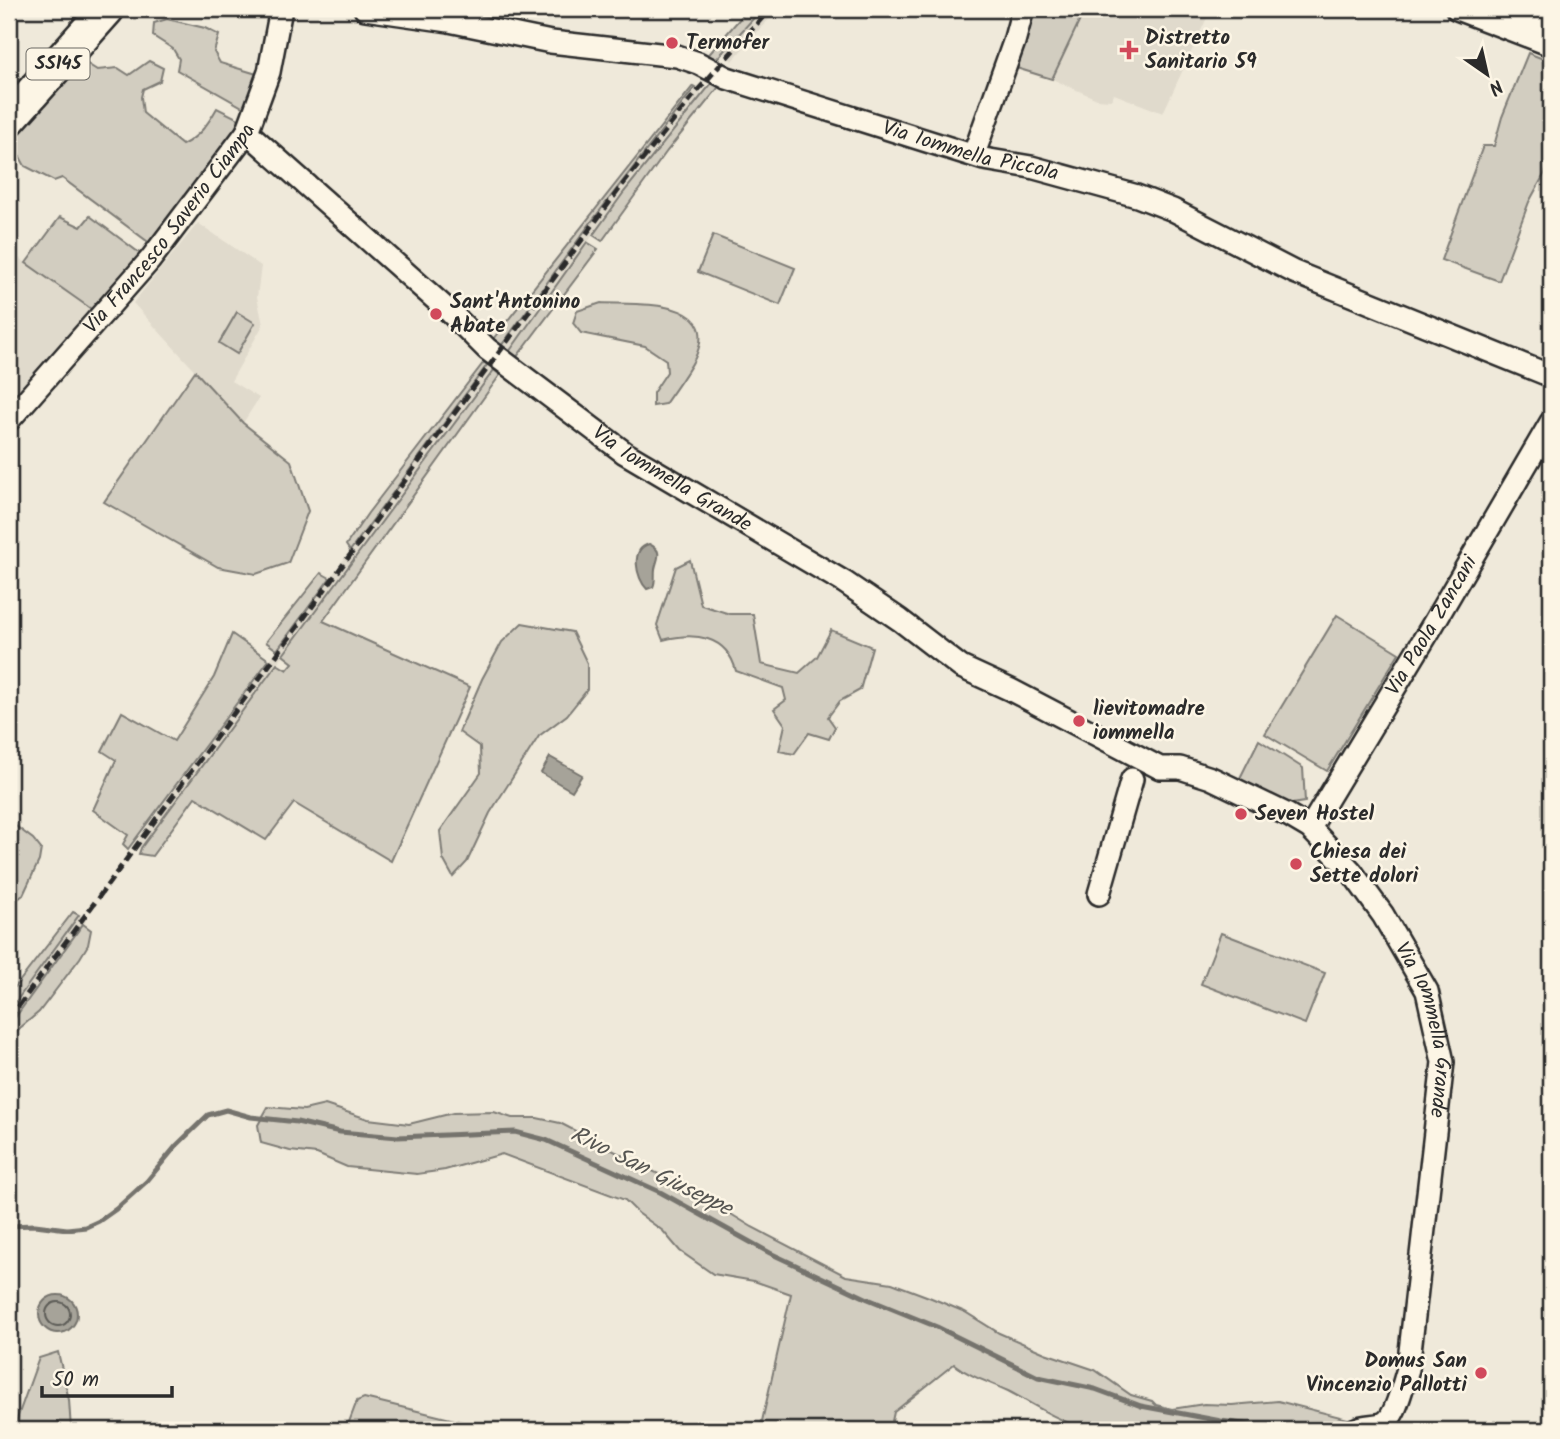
<svg xmlns="http://www.w3.org/2000/svg" width="1560" height="1439" font-family="Kalam,sans-serif">
  <rect width="100%" height="100%" fill="#efe9da"/>
  <filter id="ink" filterUnits="userSpaceOnUse"><feTurbulence type="fractalNoise" baseFrequency=".0143" numOctaves="2"/><feDisplacementMap in="SourceGraphic" scale="14" xChannelSelector="R" yChannelSelector="G"/><feConvolveMatrix kernelMatrix="1 2 1 2 8 2 1 2 1" color-interpolation-filters="sRGB"/></filter>
  <g filter="url(#ink)">
    <g fill="#e0dacc">
      <polygon points="762,9 778,9 732,61 723,53"/>
      <polygon points="1057,9 1211,9 1163,113 1114,94 1111,100 1097,99 1052,79 1080,20"/>
      <polygon points="695,87 702,94 624,192 509,352 501,346 591,221"/>
      <polygon points="198,223 261,266 257,297 263,325 231,381 259,398 243,423 133,303"/>
      <polygon points="9,251 94,311 15,399 9,394"/>
      <polygon points="487,365 494,370 141,848 135,843"/>
      <polygon points="79,915 86,921 9,1026 9,1011"/>
    </g>
    <g fill="#d2cdc0" stroke="#7e7c76" stroke-width="2">
      <polygon points="748,9 762,9 712,64 705,59"/>
      <polygon points="1030,9 1057,9 1080,20 1052,79 1010,66"/>
      <polygon points="167,19 205,28 219,35 214,52 220,63 260,75 246,109 177,70 179,59 173,49 153,36 154,23"/>
      <polygon points="1528,53 1551,62 1551,162 1529,202 1499,281 1441,260 1483,146 1494,146 1502,117"/>
      <path d="M 78,58 L 97,70 L 118,68 L 129,75 L 149,61 L 163,68 L 160,81 L 143,89 L 141,97 L 143,113 L 182,145 C 199,137 208,124 217,108 L 241,120 L 151,244 L 62,178 L 54,181 L 25,166 L 9,137 L 9,134 Z"/>
      <polygon points="715,79 723,82 667,151 602,241 593,235 624,192"/>
      <polygon points="693,86 695,87 592,221 501,346 493,339"/>
      <polygon points="90,216 142,255 94,311 26,263 60,217 81,227"/>
      <polygon points="713,235 795,268 780,305 698,272"/>
      <polygon points="587,242 598,249 516,358 509,352"/>
      <path d="M 601,303 C 636,305 723,297 695,358 C 687,374 675,389 665,404 L 653,406 L 653,393 L 667,372 L 666,360 L 645,346 L 581,333 L 573,323 L 577,311 Z"/>
      <polygon points="237,312 255,323 237,354 219,343"/>
      <polygon points="484,362 487,365 350,551 346,545 368,513"/>
      <polygon points="494,370 500,375 323,621 470,687 391,861 294,803 266,840 195,797 152,856 139,854 141,848 277,664 287,670 293,663 283,655"/>
      <polygon points="195,371 243,423 291,461 308,511 288,563 256,574 218,567 104,502"/>
      <path d="M 690,560 L 701,605 L 730,614 L 753,614 L 761,664 L 799,673 L 817,657 L 831,630 L 872,647 L 860,690 L 840,701 L 828,717 L 835,727 L 829,739 L 809,733 L 794,754 L 779,751 L 785,725 L 774,709 L 786,700 L 783,688 L 736,671 C 727,635 694,632 663,640 L 657,625 L 676,567 Z"/>
      <polygon points="321,573 330,578 277,650 266,642"/>
      <polygon points="1337,615 1399,653 1327,771 1265,734"/>
      <polygon points="522,623 572,632 587,663 587,690 567,715 539,736 490,813 467,862 453,877 443,859 440,831 481,773 480,747 459,732 482,679 502,642"/>
      <polygon points="232,634 269,660 128,849 123,844 128,835 93,810 116,760 102,751 122,712 174,741 214,677"/>
      <polygon points="1259,740 1303,768 1305,802 1292,804 1237,784"/>
      <polygon points="9,821 33,839 41,849 39,861 23,895 18,899 9,897"/>
      <polygon points="73,912 79,915 9,1011 9,990 11,987 15,987"/>
      <polygon points="83,924 91,930 88,945 80,958 39,1012 20,1028 9,1043 9,1026"/>
      <polygon points="1221,933 1325,973 1305,1024 1201,984"/>
      <path d="M 325,1105 L 368,1119 L 409,1124 L 453,1113 L 494,1112 L 512,1118 L 537,1118 L 560,1123 L 703,1197 L 752,1227 L 846,1276 L 892,1283 L 929,1297 L 965,1312 L 999,1333 L 1045,1353 L 1095,1370 L 1131,1395 L 1152,1401 L 1156,1405 L 1172,1409 L 1204,1404 L 1232,1405 L 1278,1401 L 1356,1421 L 1340,1430 L 1088,1430 C 1058,1421 1035,1405 1008,1391 C 989,1382 970,1377 954,1364 L 894,1412 L 890,1430 L 760,1430 L 791,1294 L 754,1281 L 713,1274 L 680,1251 L 663,1231 L 638,1213 L 625,1200 L 502,1154 L 445,1170 L 417,1174 L 347,1167 L 317,1154 L 290,1151 L 261,1143 L 258,1125 L 268,1107 L 304,1110 Z"/>
      <polygon points="58,1352 69,1400 71,1430 13,1430 39,1358"/>
      <polygon points="364,1398 496,1430 346,1430 357,1401"/>
    </g>
    <g fill="#a6a399" stroke="#75736d" stroke-width="2">
      <path d="M 649,544 C 664,551 657,558 655,569 C 654,576 656,581 653,587 L 647,589 C 636,578 630,549 649,544 Z"/>
      <polygon points="550,757 582,775 572,791 541,773"/>
      <circle cx="58" cy="1314" r="19"/>
    </g>
    <g fill="none" stroke-linecap="round" stroke-linejoin="round">
      <circle stroke="#5c5b57" stroke-width="2" cx="58" cy="1314" r="12"/>
      <polyline stroke="#75736d" stroke-width="5" points="9,1226 35,1225 67,1229 86,1227 99,1221 116,1209 147,1181 176,1146 208,1115 226,1110 251,1117 297,1122 340,1132 398,1137 515,1132 546,1140 660,1192 770,1253 868,1299 937,1327 1038,1377 1095,1389 1141,1406 1221,1421 1287,1430"/>
      <defs>
        <g id="minor">
          <path id="s1" d="M 365,9 L 449,21 L 551,42 L 677,56 L 698,63 L 727,78 L 984,159 L 1031,167 L 1137,196 L 1173,210 L 1294,272 L 1551,376"/>
          <polyline points="1457,9 1551,45"/>
          <polyline points="1500,9 1551,29"/>
          <path id="s2" d="M 247,132 L 451,313 L 487,349 L 625,453 L 844,582 L 900,620 L 961,667 L 1011,690 L 1160,768 L 1180,768 L 1211,778 L 1288,815 L 1310,828 L 1351,871 L 1383,915 L 1427,991 L 1443,1062 L 1408,1369 C 1403,1383 1396,1419 1382,1424 C 1371,1427 1366,1424 1354,1430"/>
          <polyline points="974,154 1014,42 1023,9"/>
          <path id="s3" d="M 9,420 L 150,260 L 247,132 L 269,72 L 281,9"/>
          <path id="s4" d="M 1310,828 L 1432,626 L 1551,422"/>
          <polyline points="1099,894 1132,779"/>
        </g>
        <polyline id="primary" points="9,119 107,9"/>
      </defs>
      <use href="#minor" stroke="#2b2b2b" stroke-width="26"/>
      <use href="#primary" stroke="#2b2b2b" stroke-width="38"/>
      <use href="#minor" stroke="#fcf5e5" stroke-width="21"/>
      <use href="#primary" stroke="#fcf5e5" stroke-width="33"/>
      <polyline stroke="#2b2b2b" stroke-width="5" stroke-dasharray="10 5" stroke-linecap="butt" points="9,1019 620,188 698,90 770,9"/>
    </g>
  </g>
  <g fill="#d1495b" stroke="#fcf5e5" stroke-width="2.5">
    <circle cx="672" cy="43" r="7"/>
    <path d="M1125.5 39.5h7v7h7v7h-7v7h-7v-7h-7v-7h7z"/>
    <circle cx="436" cy="314" r="7"/>
    <circle cx="1079" cy="721" r="7"/>
    <circle cx="1241" cy="814" r="7"/>
    <circle cx="1296" cy="864" r="7"/>
    <circle cx="1481" cy="1373" r="7"/>
  </g>
  <g text-anchor="middle" dominant-baseline="central" stroke-width="5" stroke-linejoin="round" paint-order="stroke">
    <rect fill="#fcf5e5" stroke="#6a6863" stroke-width="2" x="26.5" y="48.5" width="63" height="31" rx="5"/>
    <g font-size="19" font-weight="bold" fill="#2b2b2b">
      <text x="58" y="64">SS145</text>
    </g>
    <g font-size="21" font-weight="bold" fill="#2b2b2b" stroke="#fcf5e5" text-anchor="start">
      <text x="1145" y="38">Distretto<tspan x="1145" dy="24">Sanitario 59</tspan></text>
      <text x="686" y="43">Termofer</text>
      <text x="450" y="302">Sant'Antonino<tspan x="450" dy="24">Abate</tspan></text>
      <text x="1093" y="709">lievitomadre<tspan x="1093" dy="24">iommella</tspan></text>
      <text x="1255" y="814">Seven Hostel</text>
      <text x="1310" y="852">Chiesa dei<tspan x="1310" dy="24">Sette dolori</tspan></text>
      <text x="1467" y="1361" text-anchor="end">Domus San<tspan x="1467" dy="24">Vincenzio Pallotti</tspan></text>
    </g>
    <g font-size="21" fill="#2b2b2b" stroke="#fcf5e5">
      <text stroke="none"><textPath href="#s1" startOffset="625">Via Iommella Piccola</textPath></text>
      <text stroke="none"><textPath href="#s3" startOffset="250">Via Francesco Saverio Ciampa</textPath></text>
      <text stroke="none"><textPath href="#s2" startOffset="550">Via Iommella Grande</textPath></text>
      <text stroke="none"><textPath href="#s4" startOffset="236">Via Paola Zancani</textPath></text>
      <text stroke="none"><textPath href="#s2" startOffset="1521">Via Iommella Grande</textPath></text>
    </g>
    <g font-size="23" font-style="italic" fill="#565552" stroke="#fcf5e5">
      <text transform="translate(651 1172) rotate(26)">Rivo San Giuseppe</text>
    </g>
  </g>
  <rect width="1560" height="1439" fill="none" stroke="#fcf5e5" stroke-width="35"/>
  <rect x="18" y="18" width="1525" height="1404" fill="none" stroke="#2b2b2b" stroke-width="2.5" filter="url(#ink)"/>
  <g transform="translate(1487 74) rotate(146)" stroke="#fcf5e5" stroke-width="5" paint-order="stroke">
  <path d="M0-5L12 26L0 18L-12 26Z" fill="#2b2b2b"/>
  <text y="-10" font-size="19" font-weight="bold" text-anchor="middle" fill="#2b2b2b">N</text>
  </g>
  <path d="M42 1386v10h130v-10" fill="none" stroke="#2b2b2b" stroke-width="3.5"/>
  <text x="52" y="1386" font-size="21" fill="#2b2b2b" stroke="#fcf5e5" stroke-width="5" paint-order="stroke">50 m</text>
</svg>
